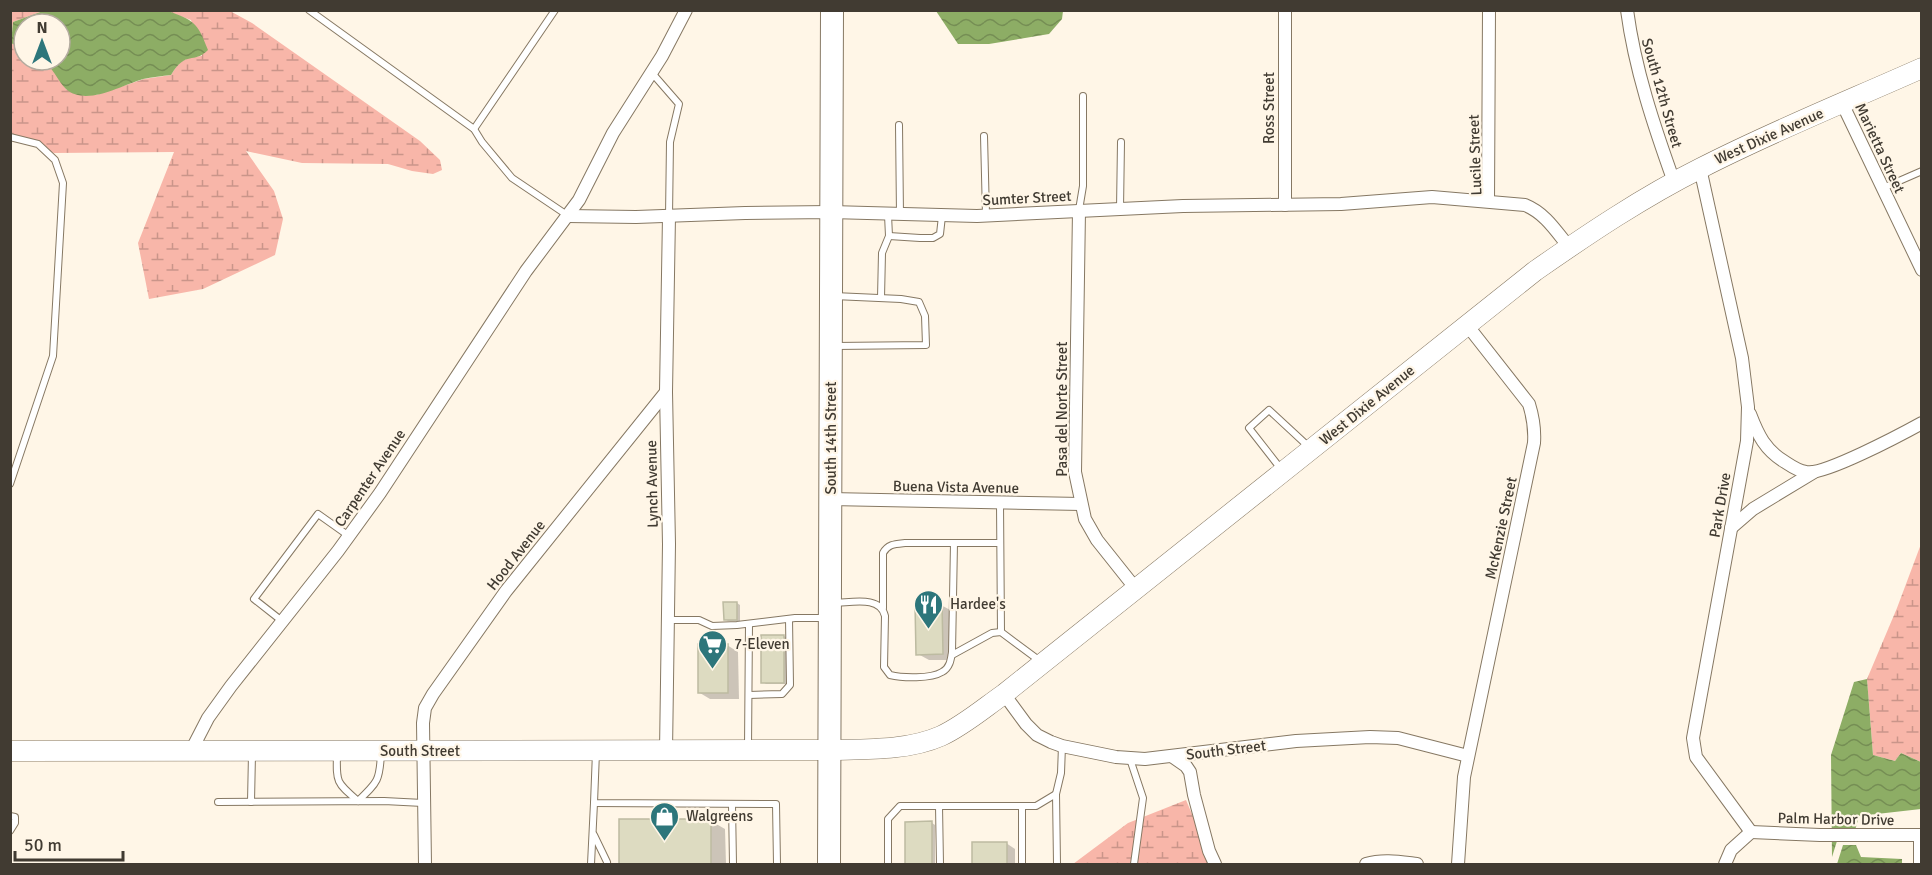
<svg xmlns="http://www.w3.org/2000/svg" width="1932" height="875" font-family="Signika,sans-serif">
  <defs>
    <pattern id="wetland-marsh" width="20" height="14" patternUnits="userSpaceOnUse" patternTransform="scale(1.5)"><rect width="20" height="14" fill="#f8b6a9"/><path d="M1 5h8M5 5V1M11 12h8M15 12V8" fill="none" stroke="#ca958a"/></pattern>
    <pattern id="water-waves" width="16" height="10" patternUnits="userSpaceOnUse" patternTransform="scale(1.5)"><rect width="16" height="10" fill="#8dad65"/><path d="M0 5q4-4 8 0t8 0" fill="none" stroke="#758e54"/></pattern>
  </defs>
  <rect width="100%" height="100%" fill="#fff6e7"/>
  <g fill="url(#wetland-marsh)">
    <path d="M 10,11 L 43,11 L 13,22 L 11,43 L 24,50 L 24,60 C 53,60 51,68 67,90 L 96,95 L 144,79 L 171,75 C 181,59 184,58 202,56 L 191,20 L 166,11 L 230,11 L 252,23 L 420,141 L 440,160 L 442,170 L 433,174 L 412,171 L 388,164 L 302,163 L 246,151 L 274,191 L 283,219 L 275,255 L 203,289 L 149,299 L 138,243 L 174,152 L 54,153 L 11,133 Z"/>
    <polygon points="1921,544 1921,762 1901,753 1895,761 1873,755 1867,679 1897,608"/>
    <polygon points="1186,800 1208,852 1216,864 1073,864 1128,823"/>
  </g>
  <g fill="url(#water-waves)">
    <path d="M 166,10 C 194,21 197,21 208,50 C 193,65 187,49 171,75 C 162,76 152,77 143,79 C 122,85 86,107 66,89 C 57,80 53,67 42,60 L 60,60 L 60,24 L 24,24 L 24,50 L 11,43 L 13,22 L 43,11 Z"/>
    <polygon points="936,11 1063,11 1062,19 1049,34 989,44 958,44"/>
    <polygon points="1867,679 1873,755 1895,761 1901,753 1921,762 1921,809 1859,816 1853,838 1837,841 1832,857 1831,755 1854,682"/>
    <polygon points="1843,845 1856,845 1861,857 1902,859 1902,864 1837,864"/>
  </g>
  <g fill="#0003">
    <polygon points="737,603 740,605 740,621 728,621 725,619"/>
    <polygon points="941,605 952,611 953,660 929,660 918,654"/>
    <polygon points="784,636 787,638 787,684 766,684 763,682"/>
    <polygon points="727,645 738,652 739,699 710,699 700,693"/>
    <polygon points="620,821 711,821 725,829 726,864 620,864"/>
    <polygon points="906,823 932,823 935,825 935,864 906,864"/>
    <polygon points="1006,843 1015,849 1015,864 974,864 974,844"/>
  </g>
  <g fill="#dddbc1" stroke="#bdbba1" stroke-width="1.5">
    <polygon points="723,602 737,602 737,620 724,620"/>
    <polygon points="942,603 943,654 916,655 915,604"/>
    <rect x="761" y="635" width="23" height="48"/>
    <rect x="698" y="644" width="30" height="49"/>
    <rect x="619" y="819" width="92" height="45"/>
    <polygon points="932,821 932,864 905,864 905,822"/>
    <rect x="972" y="842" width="35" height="22"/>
  </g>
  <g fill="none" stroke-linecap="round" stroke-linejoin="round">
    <defs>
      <g id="lane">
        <polyline points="309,10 474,129 482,142 512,178 567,215"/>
        <polyline points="652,73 679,104 670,142 669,216"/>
        <polyline points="899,125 900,215"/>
        <polyline points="474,129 555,10"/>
        <polyline points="984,136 986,215"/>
        <polyline points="10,137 38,144 55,160 63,183 53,356 10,484"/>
        <polyline points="1883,188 1922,171"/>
        <polyline points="1120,209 1121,142"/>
        <polyline points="1079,210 1083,186 1083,96"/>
        <polyline points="889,236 920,238 933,238 940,234 942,216"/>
        <polyline points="834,296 901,299 919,302 925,316 926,345 835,346"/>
        <polyline points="881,298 882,253 889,236 888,215"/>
        <polyline points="1281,469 1249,428 1269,410 1309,447"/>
        <polyline points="1000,503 1001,632"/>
        <path d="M 833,603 C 851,603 880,595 885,616 L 884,667 L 890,675 C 902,678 931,679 942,672 C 950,668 951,659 952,652 L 954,543"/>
        <path d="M 883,608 L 883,553 C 888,544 895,544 905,543 L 1000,543"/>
        <polyline points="667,620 699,620 712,626 737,625 795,618 826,618"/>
        <polyline points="282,621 254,599 318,514 349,536"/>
        <polyline points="952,655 992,633 1001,632 1040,661"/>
        <polyline points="749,695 782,694 790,685 789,619"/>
        <polyline points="748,747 749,624"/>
        <polyline points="596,752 594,803 776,804 777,864"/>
        <path d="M 337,755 C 336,783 337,783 358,801 C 378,782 380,780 381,752"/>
        <polyline points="1130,759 1143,798 1134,864"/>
        <polyline points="1056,794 1057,864"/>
        <polyline points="218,802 384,801 423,803"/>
        <polyline points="251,802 252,754"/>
        <polyline points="732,805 733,864"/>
        <polyline points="939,806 940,864"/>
        <polyline points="1022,806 1022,864"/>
        <polyline points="10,816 15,817 15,823 10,831"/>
        <polyline points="594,835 607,862"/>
        <polyline points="591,864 594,803"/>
        <polyline points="888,864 888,819 900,806 1036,806 1056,794 1061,773 1062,746"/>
      </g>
      <g id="street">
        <polyline points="1285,10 1285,205"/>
        <path d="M 1627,10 C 1635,70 1654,126 1674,182"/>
        <polyline points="1842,103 1922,270"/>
        <polyline points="1700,168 1742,358 1748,407 1747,441 1693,738 1696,757 1751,832"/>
        <polyline points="1488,200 1489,10"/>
        <polyline points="1079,211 1075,472 1085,519 1097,540 1136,589"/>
        <path d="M 568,216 L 636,217 L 745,213 L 831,212 L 977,216 L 1183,206 L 1341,204 L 1432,197 L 1525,205 C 1545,213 1556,231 1569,247"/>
        <path d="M 1750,414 C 1758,435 1765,450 1785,462 C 1791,466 1798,471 1806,472 C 1823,476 1902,434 1922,423"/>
        <polyline points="830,499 1081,504"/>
        <polyline points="1731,528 1753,509 1814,472"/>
        <polyline points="1004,694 1026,724 1037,735 1051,742 1062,746 1116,757 1145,759 1296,741 1370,737 1398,738 1468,756"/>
        <polyline points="191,751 208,718 231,686 338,551 380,493 526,271 579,200 613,133 662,56 686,10"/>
        <polyline points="666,751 669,544 666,392 669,216"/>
        <polyline points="1173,757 1186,766 1190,772 1194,795 1209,851 1215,864"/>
        <polyline points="1751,832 1820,835 1922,835"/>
        <polyline points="425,864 423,723 425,708 433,694 506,591 666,392"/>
        <path d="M 1366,864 C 1383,859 1400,862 1417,864"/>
        <path d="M 1458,864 L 1464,777 L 1534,443 C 1535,429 1533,417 1529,404 L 1467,325"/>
        <polyline points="1725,864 1731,850 1751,832"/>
        <polyline points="1920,864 1920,835"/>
      </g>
      <path id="primary" d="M 10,751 L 829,750 C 865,749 907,751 941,736 C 963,726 984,708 1004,694 L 1535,271 C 1588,234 1643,197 1701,168 C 1773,131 1848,101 1922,68"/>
      <polyline id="highway" points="829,864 832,10"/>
    </defs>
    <use href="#lane" stroke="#867863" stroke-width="8"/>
    <use href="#street" stroke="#867863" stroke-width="14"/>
    <use href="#primary" stroke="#867863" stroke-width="21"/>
    <use href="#highway" stroke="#867863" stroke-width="24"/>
    <use href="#lane" stroke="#fff" stroke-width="6"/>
    <use href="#street" stroke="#fff" stroke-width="12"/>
    <use href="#primary" stroke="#fff" stroke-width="20"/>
    <use href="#highway" stroke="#fff" stroke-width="22"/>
  </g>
  <defs>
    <symbol id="restaurant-pin" viewBox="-11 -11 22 30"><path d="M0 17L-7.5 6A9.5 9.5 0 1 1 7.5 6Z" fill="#2d767b" stroke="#fff6e7"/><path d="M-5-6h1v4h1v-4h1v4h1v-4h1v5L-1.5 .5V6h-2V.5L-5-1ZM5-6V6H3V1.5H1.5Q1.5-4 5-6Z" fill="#fff"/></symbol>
    <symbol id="supermarket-pin" viewBox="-11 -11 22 30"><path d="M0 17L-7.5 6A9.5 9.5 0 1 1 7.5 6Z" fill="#2d767b" stroke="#fff6e7"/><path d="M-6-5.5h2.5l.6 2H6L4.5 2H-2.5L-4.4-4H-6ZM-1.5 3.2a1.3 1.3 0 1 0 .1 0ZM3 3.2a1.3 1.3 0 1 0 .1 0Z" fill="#fff"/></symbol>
    <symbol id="shop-pin" viewBox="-11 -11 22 30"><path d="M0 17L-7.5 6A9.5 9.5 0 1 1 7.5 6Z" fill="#2d767b" stroke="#fff6e7"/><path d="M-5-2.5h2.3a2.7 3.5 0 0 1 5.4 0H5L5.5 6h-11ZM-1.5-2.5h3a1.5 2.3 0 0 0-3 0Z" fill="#fff"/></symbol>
  </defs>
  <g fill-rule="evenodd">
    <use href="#restaurant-pin" x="912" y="588" width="33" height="45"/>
    <use href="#supermarket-pin" x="696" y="628" width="33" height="45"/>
    <use href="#shop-pin" x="648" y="800" width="33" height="45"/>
  </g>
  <g text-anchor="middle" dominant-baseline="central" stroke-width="4.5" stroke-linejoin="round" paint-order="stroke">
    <g font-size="15" fill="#413b32" stroke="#fff6e7">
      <text transform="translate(1662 93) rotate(74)">South 12th Street</text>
      <text transform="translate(1269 108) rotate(-90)">Ross Street</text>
      <text transform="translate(1769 136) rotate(-24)">West Dixie Avenue</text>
      <text transform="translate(1880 148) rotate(65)">Marietta Street</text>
      <text transform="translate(1475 155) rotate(-92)">Lucile Street</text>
      <text transform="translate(1027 198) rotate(-3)">Sumter Street</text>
      <text transform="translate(1367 405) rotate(-39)">West Dixie Avenue</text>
      <text transform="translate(1062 409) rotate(-90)">Pasa del Norte Street</text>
      <text transform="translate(831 438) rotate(-90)">South 14th Street</text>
      <text transform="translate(370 478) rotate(-56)">Carpenter Avenue</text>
      <text transform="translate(652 484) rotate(-91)">Lynch Avenue</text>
      <text transform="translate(956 487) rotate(1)">Buena Vista Avenue</text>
      <text transform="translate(1720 505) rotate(-80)">Park Drive</text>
      <text transform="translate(1501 528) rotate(-78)">McKenzie Street</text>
      <text transform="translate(516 555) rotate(-52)">Hood Avenue</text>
      <text transform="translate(1226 750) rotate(-7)">South Street</text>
      <text x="420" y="751">South Street</text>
      <text transform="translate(1836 819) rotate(1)">Palm Harbor Drive</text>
    </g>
    <g font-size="15" fill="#413b32" stroke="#fff6e7" text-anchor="start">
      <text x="950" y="604">Hardee's</text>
      <text x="734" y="644">7-Eleven</text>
      <text x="686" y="816">Walgreens</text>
    </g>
  </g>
  <rect width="1932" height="875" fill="none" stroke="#413b32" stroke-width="24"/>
  <g transform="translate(42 42)"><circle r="28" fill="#fff6e7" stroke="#b3ab9f" stroke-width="1.5"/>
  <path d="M0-4.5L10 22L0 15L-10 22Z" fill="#2d767b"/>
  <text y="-9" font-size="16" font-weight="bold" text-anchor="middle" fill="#413b32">N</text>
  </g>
  <path d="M15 851v9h108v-9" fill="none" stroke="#413b32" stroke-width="3"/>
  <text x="24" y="851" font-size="18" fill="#413b32" stroke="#fff6e7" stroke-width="4.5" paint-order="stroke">50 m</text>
</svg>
